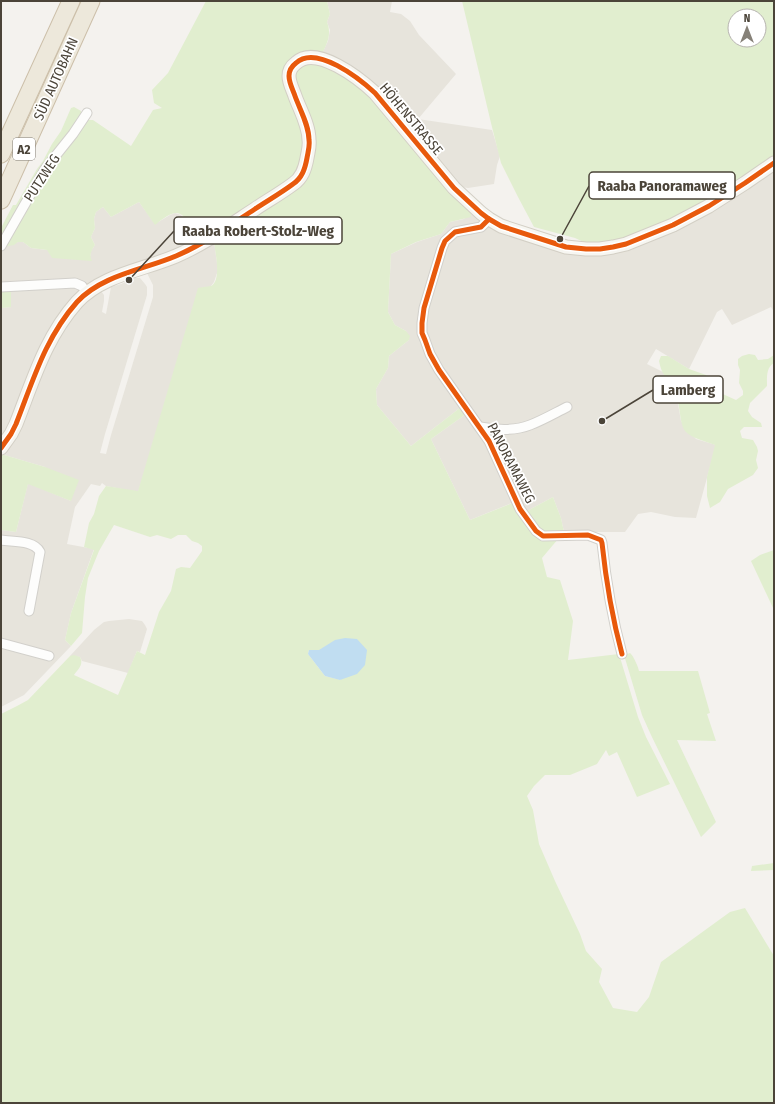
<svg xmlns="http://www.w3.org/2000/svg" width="775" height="1104" font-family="'Fira Sans Condensed',sans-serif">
  <rect width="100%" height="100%" fill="#f4f2ee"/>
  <g fill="#e7e4dc">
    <polygon points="327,1 392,1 390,12 401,14 410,21 419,35 456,74 418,119 492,130 500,156 497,165 494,184 468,188 456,186 321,56 328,41 330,30 327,22 330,14"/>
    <polygon points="774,167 774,312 771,307 732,325 722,309 717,312 689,369 656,349 647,364 663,372 668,379 678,404 681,421 696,439 716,445 696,518 675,517 651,512 638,514 625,532 564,532 561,518 553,497 527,511 519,500 470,520 431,439 466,414 461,407 411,446 377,405 376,389 388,368 389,356 409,340 406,331 395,325 388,312 391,254 417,242 441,234 450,222 464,219 471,210 574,252"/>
    <polygon points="139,202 155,224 170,215 175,213 181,215 186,221 192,233 194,244 85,291 15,413 1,440 2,308 11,307 1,289 1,250 3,247 18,242 23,242 31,248 47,250 91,260 90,257 91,251 95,245 91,237 95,228 94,219 96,212 103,207 111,217"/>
    <polygon points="214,242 218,270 214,282 211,286 145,470 138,492 106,486 102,483 100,486 91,484 75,507 67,544 94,549 71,613 65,640 71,646 24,695 1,707 1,530 16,532 28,483 71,501 45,467 1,454 49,351 80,305 101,291 104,295 104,301 102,312 106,314 111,287 121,284 135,278 140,278 145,284 147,287 147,295 105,434 100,453 106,454 111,435 153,297 153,285 147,273"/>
    <polygon points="129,619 142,621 145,625 147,629 140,652 137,651 128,673 82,661 80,657 70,656 94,630 104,622 109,621"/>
  </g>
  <g fill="#e1eecf" fill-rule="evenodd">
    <path d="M 206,1 L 327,1 L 330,14 L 327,22 C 332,35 327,44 321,56 L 288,68 L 306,134 L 300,173 L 194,244 C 192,235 188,212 175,213 C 168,214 160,221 155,225 L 139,202 L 111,217 L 103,207 L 96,212 L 94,219 L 95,228 L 91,237 L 95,245 C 91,251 89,255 92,261 L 52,258 L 47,250 L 31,248 L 23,242 L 18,242 L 14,245 L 3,247 L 46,170 L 87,120 L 93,120 L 131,146 L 153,110 L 162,108 L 154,103 L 152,90 L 168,73 Z"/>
    <path d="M 462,1 L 774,1 L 774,159 L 707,203 L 625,240 L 590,245 L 575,238 L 534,227 L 518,197 L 501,163 L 491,123 ZM 735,16 L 759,16 L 759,40 L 735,40 Z"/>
    <path d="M 303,62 L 327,66 L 363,88 L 471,210 L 471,217 L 450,222 L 441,234 L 416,242 L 391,254 L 388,312 L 395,325 L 406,331 L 410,336 L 409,340 L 389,356 L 388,368 L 376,389 L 377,405 L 411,446 L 461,407 L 466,414 L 431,439 L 470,520 L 520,500 L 527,511 L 553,497 L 561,518 L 564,532 L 542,558 L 547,577 L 560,580 L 573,621 L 568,660 L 619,654 L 638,717 L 646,737 L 670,784 L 637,797 L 617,752 L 609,756 L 606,750 L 597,764 L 570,775 L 545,775 L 534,786 L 527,796 L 533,810 L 539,844 L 555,881 L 580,934 L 586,951 L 602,969 L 599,982 L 613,1008 L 637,1012 L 649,997 L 661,962 L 730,912 L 745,908 L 774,956 L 774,1103 L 1,1103 L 1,714 L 17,706 L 28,700 L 70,656 L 74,655 L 80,657 C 84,665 78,669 74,675 L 118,695 L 137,651 L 145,655 L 159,612 L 171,591 L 176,569 L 181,567 L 190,568 L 202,551 L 202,546 L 198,543 L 192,541 L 186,535 L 178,535 L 171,539 L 157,535 L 150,537 L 114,525 L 99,551 L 88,578 L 85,597 L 82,633 L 71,646 L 65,640 L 71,613 L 94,550 L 84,547 L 89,523 L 94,514 L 99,496 L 106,486 L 138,491 L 198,288 C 201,287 207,287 211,286 C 222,280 215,252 214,242 L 309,169 L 293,76 ZM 309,650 L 319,650 L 341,680 L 325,676 L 308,654 Z"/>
    <polygon points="74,107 81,111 82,116 1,243 1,228 13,205 16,205 37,169 43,161 52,144 61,131 71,108"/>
    <polygon points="1,289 11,289 11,307 2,308 1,320"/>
    <path d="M 749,354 L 755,355 L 758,360 L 768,359 L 774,355 L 774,363 C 766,367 767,378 767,386 L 750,403 L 748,411 L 752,417 L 761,423 L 762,427 L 744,427 L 740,431 L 742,438 L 753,440 L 757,447 L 758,451 L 756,460 L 758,468 L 753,475 L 728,489 L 720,502 L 710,508 L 707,496 L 707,477 L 715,445 C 707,442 691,438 685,431 C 681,426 680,413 679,407 C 677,394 669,384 663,373 C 661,370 660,365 659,361 L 661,356 L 668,356 L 689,369 L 706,375 L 716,391 L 736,400 L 743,395 L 743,391 L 739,383 L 740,370 L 738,365 L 738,359 L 742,356 Z"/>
    <polygon points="1,454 45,467 79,480 71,501 28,484 16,532 1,530"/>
    <polygon points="774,550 774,610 751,561 760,555"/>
    <path d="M 630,653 C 633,655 638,666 639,671 L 698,671 L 710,713 L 707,714 L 716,741 L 677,740 L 716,822 L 701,837 L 651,735 L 642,715 L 624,655 Z"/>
    <polygon points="774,863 774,870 751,871 752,866"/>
  </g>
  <polygon fill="#c0ddf1" points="345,638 357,639 367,650 365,665 357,674 340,680 325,676 308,654 309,650 319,650 335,640"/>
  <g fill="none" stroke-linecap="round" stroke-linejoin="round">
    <defs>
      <g id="street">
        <path d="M 489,219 L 481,227 L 455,232 L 445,241 L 442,248 L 424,308 L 422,323 L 422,333 L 425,340 L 430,354 L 439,370 L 489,441 L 520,509 L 536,531 L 543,536 L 588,535 L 601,540 L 602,543 C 606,581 612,617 622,654"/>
        <polyline points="1,246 45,169 73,134 87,113"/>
        <polyline points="1,287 75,283 82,286 87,293"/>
        <path d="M 480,427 C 496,430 515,431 530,425 C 543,420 555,413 567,407"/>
        <path d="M 1,540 C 13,542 34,540 40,552 L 29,611"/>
        <polyline points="1,643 49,656"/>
      </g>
      <path id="secondary" d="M 1,448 L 11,434 L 16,424 C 33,381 45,338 77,302 C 102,275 143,270 176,256 C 204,244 229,226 255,209 C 267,201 281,193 293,184 C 302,178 305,169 307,158 C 308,152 310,146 309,140 C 309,125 300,110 295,96 C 293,90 289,83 289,76 C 289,71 292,66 296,63 C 316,44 360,79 375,93 L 454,188 L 481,213 L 489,219 L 501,226 L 566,247 L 586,249 L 600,249 L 613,247 L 626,244 L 673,225 L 709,206 L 745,183 L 774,163"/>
      <g id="highway">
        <polyline points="1,154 71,1"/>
        <polyline points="1,200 91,1"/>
      </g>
    </defs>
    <use href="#street" stroke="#d2d0cb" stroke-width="11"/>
    <use href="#secondary" stroke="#d3cfc5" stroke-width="15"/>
    <use href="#highway" stroke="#ccbfa9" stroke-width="19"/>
    <use href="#street" stroke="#fdfdfc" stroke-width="9"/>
    <use href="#secondary" stroke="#f7f6f1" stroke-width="13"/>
    <use href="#highway" stroke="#ede8db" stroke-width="17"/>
    <defs>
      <g id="cycleway">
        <path d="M 489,219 L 481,227 L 455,232 L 445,241 L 442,248 L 424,308 L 422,323 L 422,333 L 425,340 L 430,354 L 439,370 L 489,441 L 520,509 L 536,531 L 543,536 L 588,535 L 601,540 L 602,543 C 606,581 612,617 622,654"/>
        <path d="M 1,448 L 11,434 L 16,424 C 33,381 45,338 77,302 C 102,275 143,270 176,256 C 204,244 229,226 255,209 C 267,201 281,193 293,184 C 302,178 305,169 307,158 C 308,152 310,146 309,140 C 309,125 300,110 295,96 C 293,90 289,83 289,76 C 289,71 292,66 296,63 C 316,44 360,79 375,93 L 454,188 L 481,213 L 489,219 L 501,226 L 566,247 L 586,249 L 600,249 L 613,247 L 626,244 L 673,225 L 709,206 L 745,183 L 774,163"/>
      </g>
    </defs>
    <use href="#cycleway" stroke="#fff" stroke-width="8"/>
    <use href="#cycleway" stroke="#e8590c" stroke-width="5"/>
  </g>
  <g text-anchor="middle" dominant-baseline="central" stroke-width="3.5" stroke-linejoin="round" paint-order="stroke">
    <rect fill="#fff" stroke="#817c74" stroke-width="1" x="13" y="138" width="22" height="22" rx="3"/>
    <g font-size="13" font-weight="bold" fill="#4b4439">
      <text x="24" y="149">A2</text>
    </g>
    <g font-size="14" fill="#4b4439" stroke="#fff">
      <text transform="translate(56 79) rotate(-66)">SÜD AUTOBAHN</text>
      <text transform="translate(411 119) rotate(50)">HÖHENSTRASSE</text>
      <text transform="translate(42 178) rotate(-57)">PUTZWEG</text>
      <text transform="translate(511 463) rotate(63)">PANORAMAWEG</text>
    </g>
  </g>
  <path fill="none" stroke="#4b4439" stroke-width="1.5" d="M560 239L589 186M129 280L174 231M602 421L653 390"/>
  <g fill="#4b4439" stroke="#fff" stroke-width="1.5">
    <circle cx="560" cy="239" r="4"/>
    <circle cx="129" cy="280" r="4"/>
    <circle cx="602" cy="421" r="4"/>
  </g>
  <g fill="#fff" stroke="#4b4439" stroke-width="1.5">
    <rect x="589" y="172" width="146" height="27" rx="4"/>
    <rect x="174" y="217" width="168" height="27" rx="4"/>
    <rect x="653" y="376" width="70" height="27" rx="4"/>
  </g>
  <g font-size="15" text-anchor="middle" font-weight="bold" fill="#4b4439">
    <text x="662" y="191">Raaba Panoramaweg</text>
    <text x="258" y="236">Raaba Robert-Stolz-Weg</text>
    <text x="688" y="395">Lamberg</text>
  </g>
  <rect width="775" height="1104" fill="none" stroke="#4b4439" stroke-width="4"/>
  <g transform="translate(747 28)"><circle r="19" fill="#ffffff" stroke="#b7b4b0"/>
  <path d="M0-3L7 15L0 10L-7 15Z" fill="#868178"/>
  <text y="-6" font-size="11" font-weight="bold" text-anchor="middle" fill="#4b4439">N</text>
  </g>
</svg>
